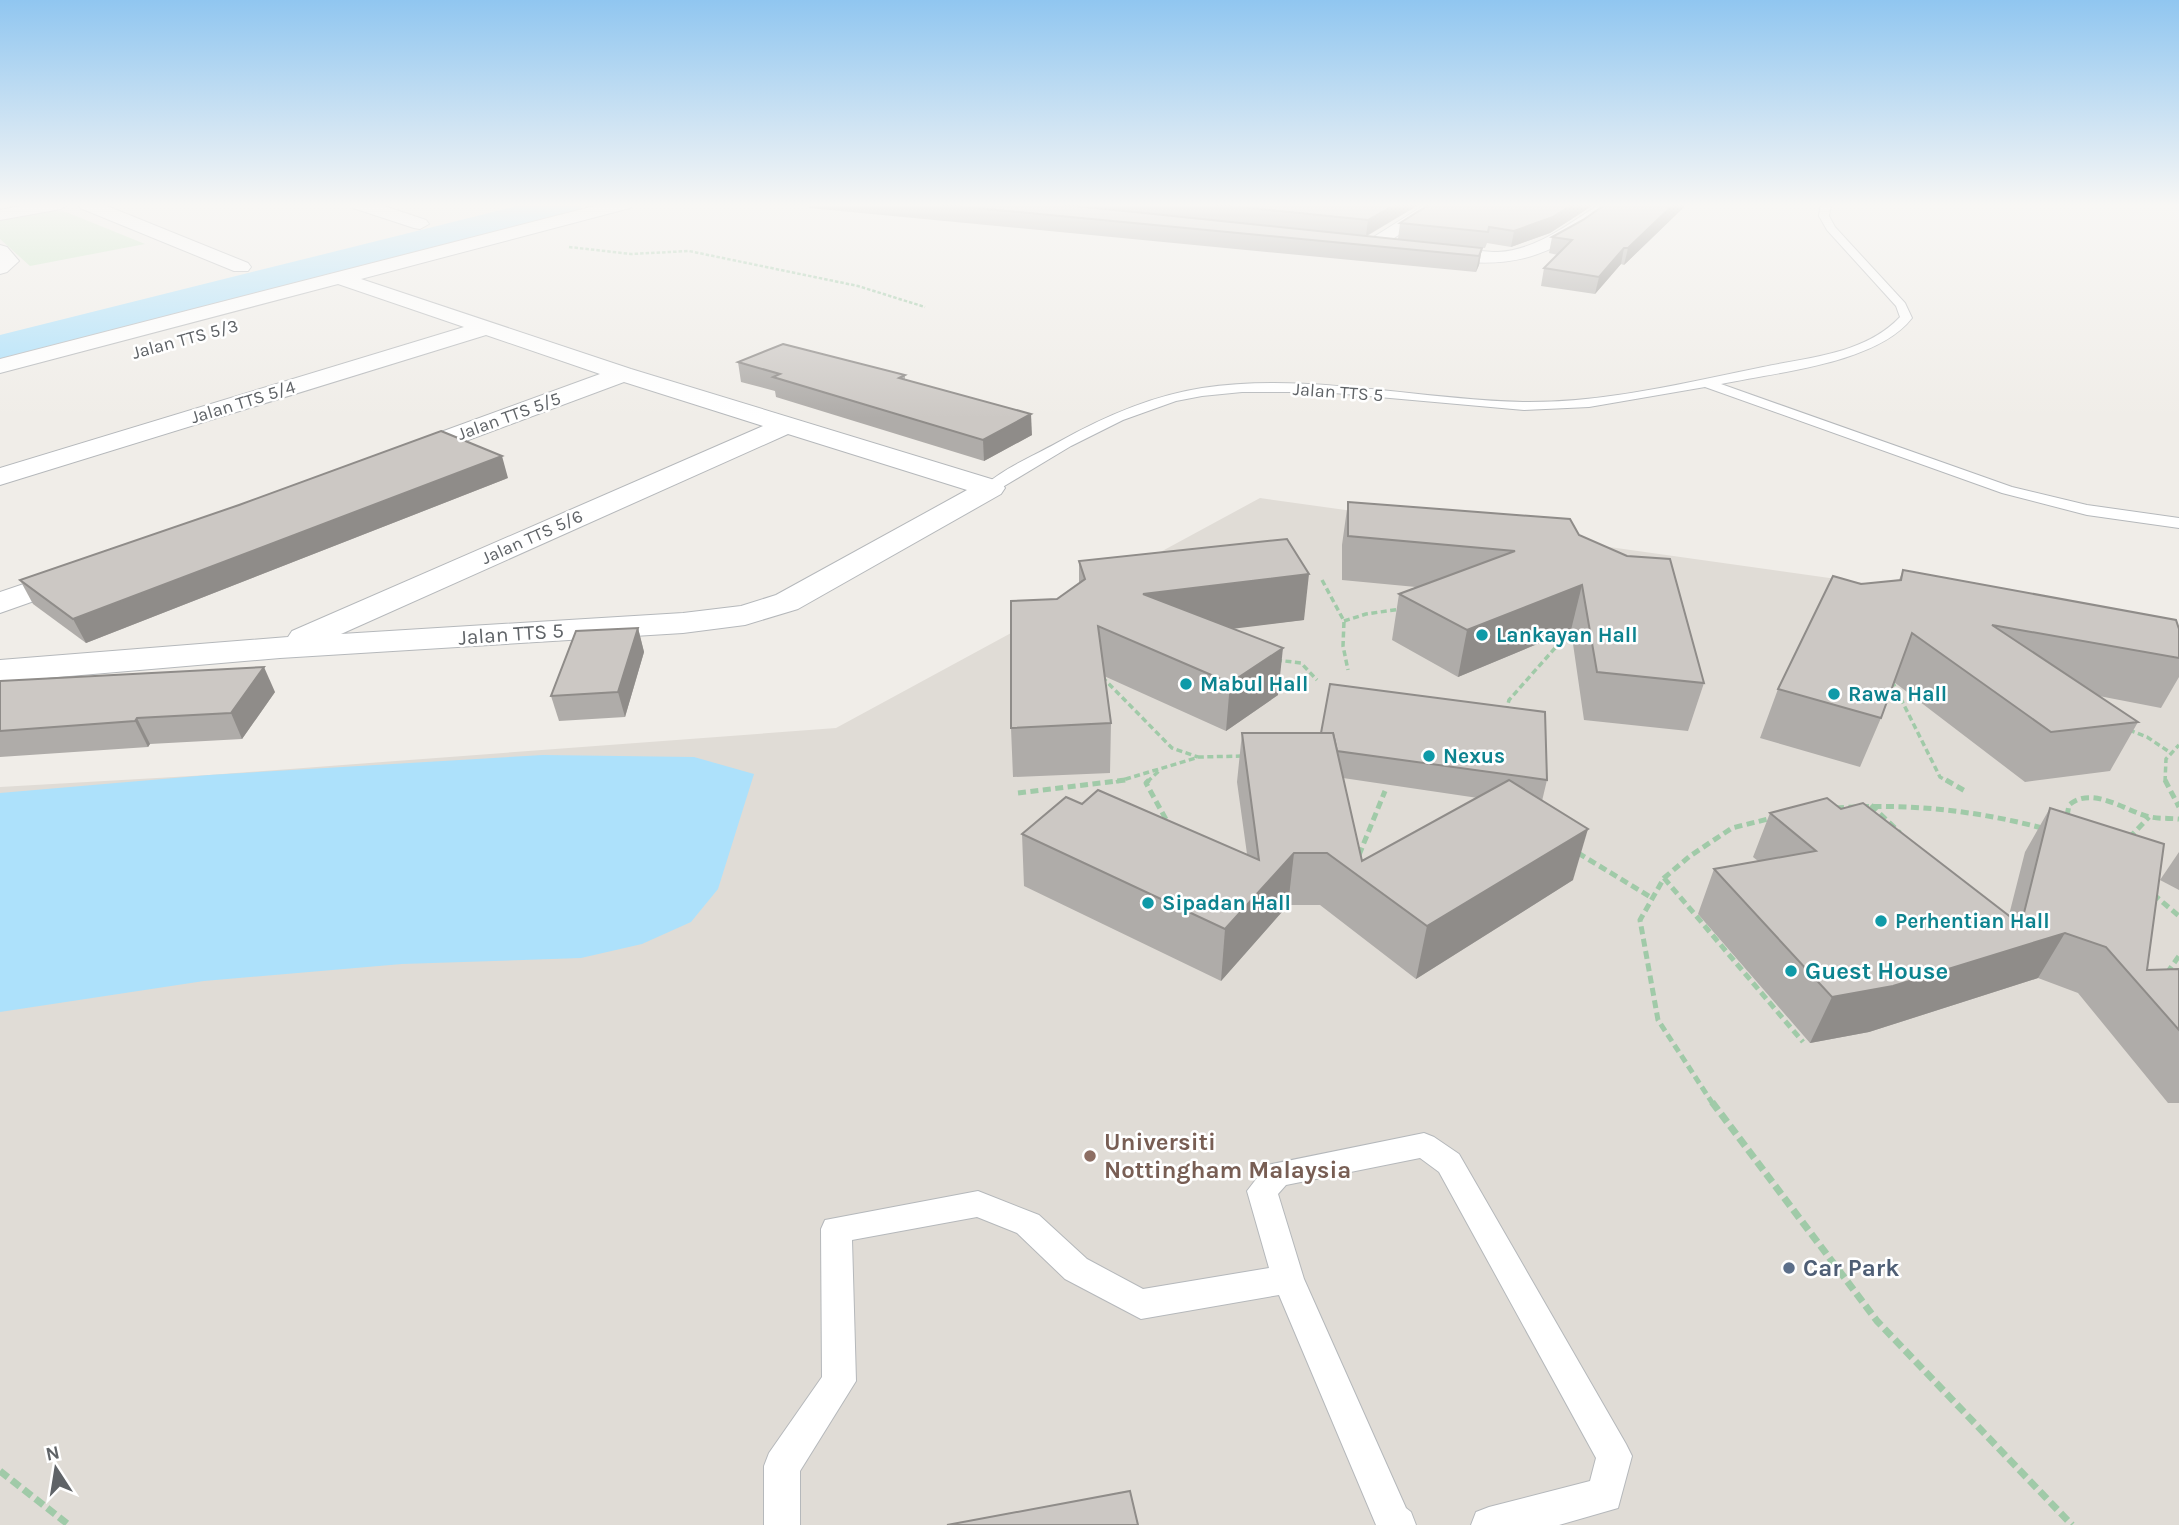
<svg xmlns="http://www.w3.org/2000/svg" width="2179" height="1525" font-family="Karla,sans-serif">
  <rect width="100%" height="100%" fill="#f0ede8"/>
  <polygon fill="#e0dcd6" points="1260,498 2179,627 2179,1525 0,1525 0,787 209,775 836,728"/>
  <polygon fill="#c9e6c6" points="48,210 66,212 145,244 30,266 0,239 0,219"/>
  <polygon fill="#ade1fb" points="543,755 694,757 754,774 718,889 691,922 642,944 581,958 402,964 204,981 0,1012 0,793 209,775"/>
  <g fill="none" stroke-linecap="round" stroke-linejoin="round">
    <polygon fill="#ade1fb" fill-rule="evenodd" points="525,204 583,204 579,211 0,361 0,335"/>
    <defs>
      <g id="lane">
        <path d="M 1821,204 L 1831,204 L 1829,216 L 1835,227 L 1905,303 L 1912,318 C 1876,364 1777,372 1721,384 L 2012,487 L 2087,505 L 2179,518 L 2179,528 L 2087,515 L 2002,493 L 1705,387 L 1589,407 L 1524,410 L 1323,392 L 1242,392 L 1202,396 L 1176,401 L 1123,420 L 1071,446 L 996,491 L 991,493 L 983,488 C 998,471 1035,455 1055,444 C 1101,418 1150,396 1202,388 C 1310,372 1416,400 1523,402 C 1605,403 1684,383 1763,367 C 1810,357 1865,354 1900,317 L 1896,306 L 1827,230 L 1819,216 Z"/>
        <polygon points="1424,1133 1434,1137 1459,1154 1626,1444 1632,1456 1618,1508 1559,1525 1471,1525 1476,1512 1489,1507 1590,1481 1596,1458 1439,1172 1420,1158 1286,1185 1278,1194 1304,1279 1406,1508 1411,1512 1416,1525 1376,1525 1279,1295 1141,1319 1065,1279 1017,1233 977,1217 852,1240 856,1381 800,1471 800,1525 764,1525 764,1466 769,1453 822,1377 821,1229 825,1220 978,1191 1039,1215 1087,1259 1143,1289 1269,1268 1247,1191 1267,1165"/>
      </g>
      <g id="street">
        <polygon points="30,204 69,204 61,209 0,220 0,210"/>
        <polygon points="78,204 102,204 248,263 251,267 248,271 234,271 80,208"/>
        <polygon points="351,204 378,204 426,220 429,224 420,229 414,228 353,208"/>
        <path d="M 602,204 L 632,204 L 630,208 L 361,279 L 631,369 L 1001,482 L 1005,488 L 1001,494 L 798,609 L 745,625 L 683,633 L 280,658 L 0,682 L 0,660 L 288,637 L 292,631 L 763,426 L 624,382 L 415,460 L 406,462 L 397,460 L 393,454 L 397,448 L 600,374 L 486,335 L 0,485 L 0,468 L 464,327 L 338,284 L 0,373 L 0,359 ZM 788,434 L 967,490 L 776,595 L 741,606 L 683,613 L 341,634 Z"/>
        <polygon points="1426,204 1447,204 1377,249 1370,251 1361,245"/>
        <path d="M 1600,204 L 1621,204 C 1614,213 1601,219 1591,226 C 1542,259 1507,268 1448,260 C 1438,259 1425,260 1418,252 C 1427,241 1481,253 1498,252 C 1537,250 1568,224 1600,204 Z"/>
        <polygon points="0,245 7,247 19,261 7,272 0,274"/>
        <polygon points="77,566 88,568 93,575 88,582 0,613 0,592"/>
      </g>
    </defs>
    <use href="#lane" stroke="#b5b8bb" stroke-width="2"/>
    <use href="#street" stroke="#b5b8bb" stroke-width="2"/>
    <polyline stroke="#a0caa8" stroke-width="2.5" stroke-dasharray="3.5 2" stroke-linecap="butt" points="569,247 631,254 689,251 858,286 925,307"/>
    <g stroke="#a0caa8" stroke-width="3.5" stroke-dasharray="6 3.5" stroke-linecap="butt">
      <polyline points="1322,580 1344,621 1343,646 1348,670"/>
      <polyline points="1344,621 1366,614 1401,609"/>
      <polyline points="1276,660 1301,663 1317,680"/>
      <polyline points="1102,677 1172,748 1198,757"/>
      <polyline points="1892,681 1940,777 1949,782"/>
      <polyline points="1506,712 1509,700 1571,630"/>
      <polyline points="2129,730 2147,737 2171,753"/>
      <polyline points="1116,782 1199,757 1244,756"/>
      <polyline points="1147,782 1160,770"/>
      <polyline points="2165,782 2166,759 2179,745"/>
    </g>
    <g stroke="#a0caa8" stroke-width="5" stroke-dasharray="8 4.5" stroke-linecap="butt">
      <polyline points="1149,780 1146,783 1168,823"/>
      <polyline points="1946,780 1965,791"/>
      <polyline points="2165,780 2179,807"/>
      <polyline points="1018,793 1126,780"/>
      <polyline points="1871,805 1900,833"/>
      <path d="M 1836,808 C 1906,803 1974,810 2042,828"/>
      <path d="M 2067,816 L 2069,805 C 2091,786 2123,809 2146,816 C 2157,819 2168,818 2179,819"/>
      <polyline points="2129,838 2149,817"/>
      <polyline points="1578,853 1652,898"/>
      <polyline points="1359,855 1385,791"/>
      <polyline points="1664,878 1803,1042"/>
      <polyline points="2153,894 2179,916"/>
      <polyline points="2167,973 2179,956"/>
      <polyline points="1713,1104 1658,1020 1640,920 1664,878 1690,856 1732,828 1772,818"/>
    </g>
    <g stroke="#a0caa8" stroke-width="7" stroke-dasharray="10 5" stroke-linecap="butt">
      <polyline points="1712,1102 1877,1321 2072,1525"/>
      <polyline points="0,1471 69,1525"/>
    </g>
    <use href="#lane" fill="#fff" fill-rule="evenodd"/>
    <use href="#street" fill="#fff" fill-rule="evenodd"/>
  </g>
  <g fill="#afaca9" fill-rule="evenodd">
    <polygon points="809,204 1420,204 1367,236 1482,248 1479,265 1476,272 809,208"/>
    <polygon points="1430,204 1595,204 1550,233 1511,247 1487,243 1485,248 1398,239 1400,223"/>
    <polygon points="1606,204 1684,204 1684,207 1624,265 1621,264 1595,294 1541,286 1544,268 1558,255 1549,253 1552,237 1583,220"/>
    <polygon points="738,362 905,375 905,379 1032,435 984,461 776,397 775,391 741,382"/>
    <polygon points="508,478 86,643 33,604 20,580"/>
    <polygon points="1348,502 1579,535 1704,683 1688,731 1584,720 1571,630 1458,677 1392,640 1399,594 1416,587 1342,580 1342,545"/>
    <polygon points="1079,561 1304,620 1233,628 1278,695 1226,731 1104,676 1111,723 1110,773 1013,777 1011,728 1079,583"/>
    <polygon points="1903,570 2179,629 2179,677 2161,708 2099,696 2138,722 2110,771 2025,782 1894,682 1881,718 1860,767 1760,738 1778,689 1899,580"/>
    <polygon points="638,628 644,652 625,717 559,721 551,696"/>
    <polygon points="0,681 275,692 242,739 150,744 148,747 0,757"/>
    <path d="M 1242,733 L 1547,780 L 1542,801 L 1573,880 L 1416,979 L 1320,905 L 1288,905 L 1221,981 L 1024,886 L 1022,834 L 1082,804 L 1247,854 L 1237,782 ZM 1343,778 L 1478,798 L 1362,861 Z"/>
    <polygon points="2050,808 2147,970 2179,969 2179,1103 2168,1103 2078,993 2038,978 1869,1032 1810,1043 1698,914 1714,869 1758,861 1753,857 1770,813 1841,809 2009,915 2025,852"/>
    <polygon points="2179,852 2179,890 2160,880"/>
  </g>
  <g fill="#8f8c89">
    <polygon points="1396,204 1420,204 1366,236 1368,220"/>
    <polygon points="1573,204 1595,204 1550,233 1511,247 1514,231"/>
    <polygon points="1674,204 1684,204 1684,207 1624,265 1628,248"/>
    <polygon points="1482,248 1479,265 1476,272 1479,256"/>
    <polygon points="1624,248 1621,264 1595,294 1599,277"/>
    <polygon points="1031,414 1032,435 984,461 983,440"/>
    <polygon points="502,456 508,478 86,643 73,619"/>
    <polygon points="1309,574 1304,620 1142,640 1143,594"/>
    <polygon points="1582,585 1571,630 1458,677 1467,630"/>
    <polygon points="638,628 644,652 625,717 618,692"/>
    <polygon points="1283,648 1278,695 1226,731 1230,683"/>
    <polygon points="264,667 275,692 242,739 231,713"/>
    <polygon points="137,718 150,744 148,747 135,721"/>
    <polygon points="1588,829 1573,880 1416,979 1427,926"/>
    <polygon points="1294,853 1288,905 1221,981 1225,929"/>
    <polygon points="2065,933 2038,978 1869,1032 1810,1043 1832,997"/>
  </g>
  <g fill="#ccc8c4" stroke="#8f8c89" stroke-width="2">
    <polygon points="935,204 1057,204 1482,248 1479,256"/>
    <polygon points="1211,204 1396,204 1368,220"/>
    <polygon points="1430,204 1573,204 1553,217 1514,231 1489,227 1488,232 1400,223"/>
    <polygon points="1606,204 1674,204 1628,248 1624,248 1599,277 1544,268 1572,240 1552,237 1583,220"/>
    <polygon points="783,344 905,375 899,378 1031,414 983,440 773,377 780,374 738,362"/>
    <polygon points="441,431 502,456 73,619 20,580 239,505"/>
    <polygon points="1348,502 1570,519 1579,535 1627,556 1670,559 1704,683 1597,672 1582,585 1467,630 1399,594 1515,551 1348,536"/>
    <polygon points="1287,539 1309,574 1143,594 1283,648 1230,683 1098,626 1111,723 1011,728 1011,601 1057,599 1085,579 1079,561"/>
    <polygon points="1903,570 2176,620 2179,629 2179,658 1992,625 2138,722 2051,732 1912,633 1881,718 1778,689 1833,576 1861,584 1901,580"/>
    <polygon points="638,628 618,692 551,696 576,631"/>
    <polygon points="264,667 231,713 137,718 135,721 0,731 0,681"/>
    <polygon points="1330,684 1545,712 1547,780 1337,751 1333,733 1321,733"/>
    <polygon points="1242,733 1333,733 1362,861 1509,780 1588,829 1427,926 1327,853 1294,853 1225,929 1022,834 1066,797 1082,804 1098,790 1259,860"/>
    <polygon points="1827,798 1841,809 1863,803 2021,925 2050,808 2164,844 2147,970 2179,969 2179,1030 2106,947 2065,933 1893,986 1832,997 1714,869 1816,851 1770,813"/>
    <polygon points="1130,1491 1138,1525 947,1525"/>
  </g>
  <linearGradient id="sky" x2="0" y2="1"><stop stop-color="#90c6f0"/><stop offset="0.49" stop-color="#f8f7f5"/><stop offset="1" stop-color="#f8f7f5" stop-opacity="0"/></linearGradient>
  <rect width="2179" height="418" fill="url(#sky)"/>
  <g fill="#0f9aa8" stroke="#fff" stroke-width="2.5">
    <circle cx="1482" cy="635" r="7"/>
    <circle cx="1186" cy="684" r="7"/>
    <circle cx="1834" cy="694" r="7"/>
    <circle cx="1429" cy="756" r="7"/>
    <circle cx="1148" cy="903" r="7"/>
    <circle cx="1881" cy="921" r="7"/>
    <circle cx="1791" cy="971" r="7"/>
  </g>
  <circle fill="#8d6e63" stroke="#fff" stroke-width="2.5" cx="1090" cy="1156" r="7"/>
  <circle fill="#5c6f8a" stroke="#fff" stroke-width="2.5" cx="1789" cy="1268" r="7"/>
  <g text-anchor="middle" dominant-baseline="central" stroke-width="5" stroke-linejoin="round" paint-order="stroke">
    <g font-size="18" fill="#5f6367" stroke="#fff">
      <text transform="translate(185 339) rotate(-15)">Jalan TTS 5/3</text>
      <text transform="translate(1338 392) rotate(4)">Jalan TTS 5</text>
      <text transform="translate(243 402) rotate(-17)">Jalan TTS 5/4</text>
      <text transform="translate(509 416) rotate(-20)">Jalan TTS 5/5</text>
      <text transform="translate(532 537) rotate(-24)">Jalan TTS 5/6</text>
    </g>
    <g font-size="21" fill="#5f6367" stroke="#fff">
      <text transform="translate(511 634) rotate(-4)">Jalan TTS 5</text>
    </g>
    <g font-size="21" font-weight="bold" fill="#0d838f" stroke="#fff" text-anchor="start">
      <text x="1496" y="635">Lankayan Hall</text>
      <text x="1200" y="684">Mabul Hall</text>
      <text x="1848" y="694">Rawa Hall</text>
      <text x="1443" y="756">Nexus</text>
      <text x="1162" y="903">Sipadan Hall</text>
      <text x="1895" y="921">Perhentian Hall</text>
    </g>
    <g font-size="24" font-weight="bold" fill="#0d838f" stroke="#fff" text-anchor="start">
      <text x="1805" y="971">Guest House</text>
    </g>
    <g font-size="24" font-weight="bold" fill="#785e54" stroke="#fff" text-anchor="start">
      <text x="1104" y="1142">Universiti<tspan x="1104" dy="28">Nottingham Malaysia</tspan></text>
    </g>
    <g font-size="24" font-weight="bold" fill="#4e5e75" stroke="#fff" text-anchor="start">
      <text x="1803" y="1268">Car Park</text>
    </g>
  </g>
  <g transform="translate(56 1469) rotate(348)" stroke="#ffffff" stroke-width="5" paint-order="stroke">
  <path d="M0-5L12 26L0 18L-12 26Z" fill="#5f6367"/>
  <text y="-10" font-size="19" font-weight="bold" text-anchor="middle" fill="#5f6367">N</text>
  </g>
</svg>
